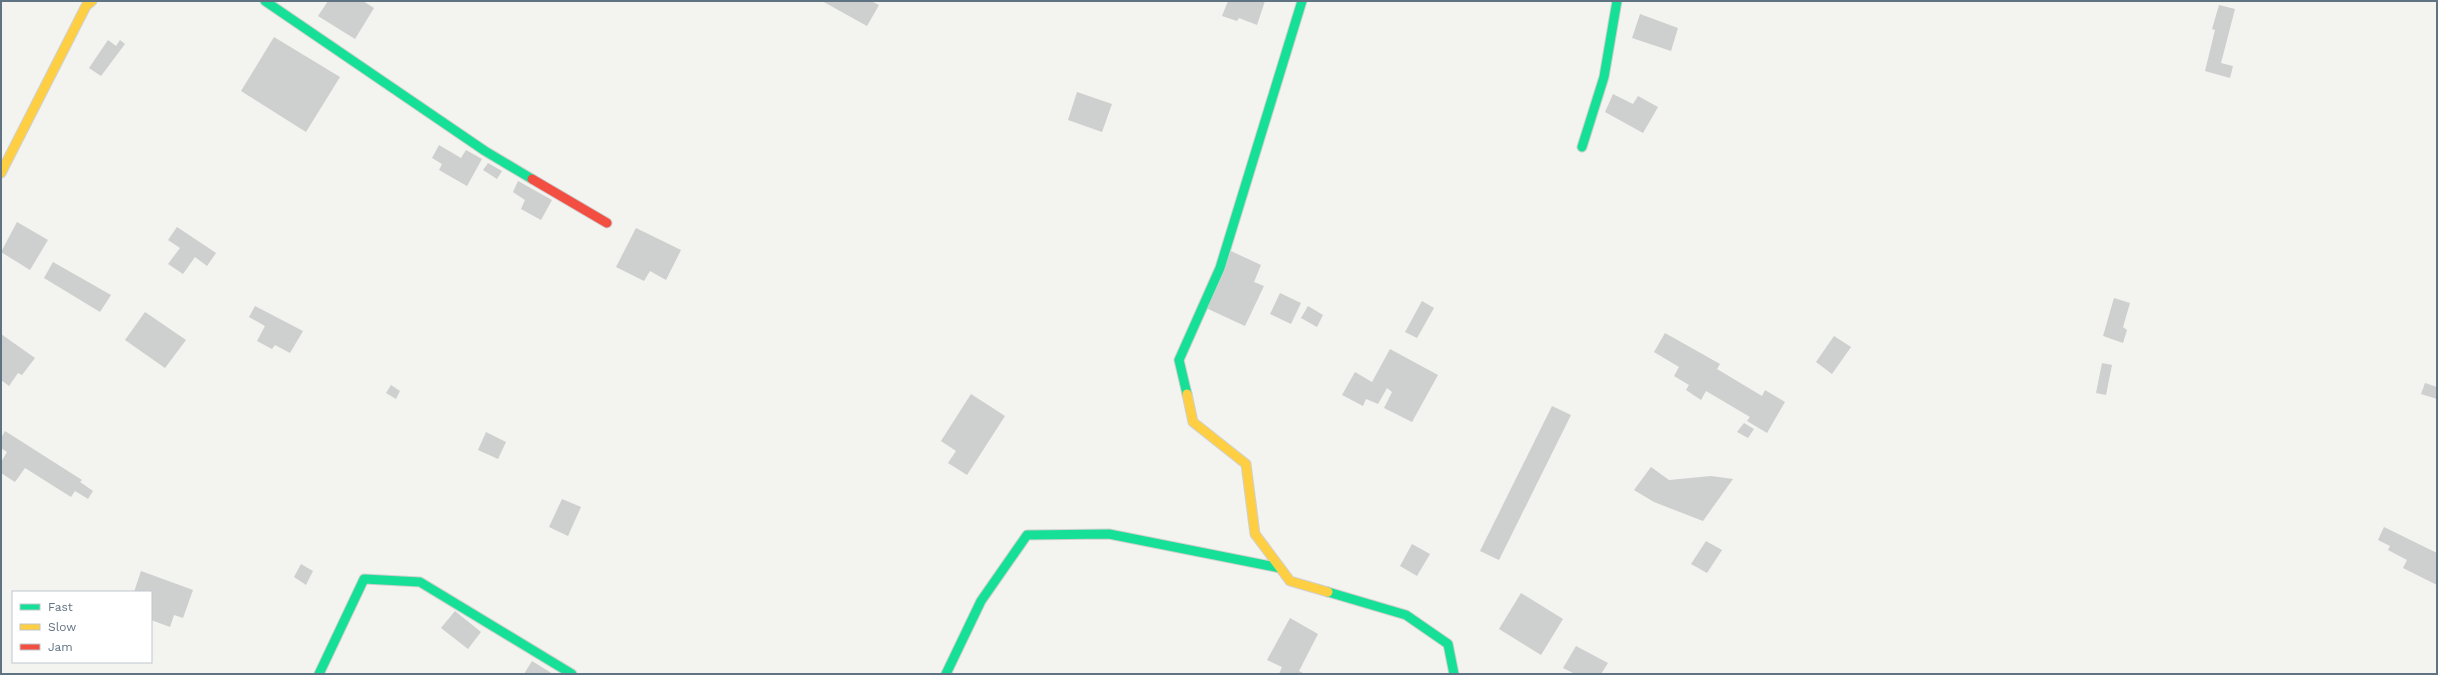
<svg xmlns="http://www.w3.org/2000/svg" width="2438" height="675" font-family="'Work Sans',sans-serif">
  <rect width="100%" height="100%" fill="#f3f3f0"/>
  <g fill="#cecfcf">
    <polygon points="328,1 363,1 374,8 355,39 318,16"/>
    <polygon points="822,1 871,1 879,5 867,26"/>
    <polygon points="1228,1 1265,1 1257,25 1239,18 1237,21 1222,16"/>
    <polygon points="2219,5 2235,9 2221,63 2233,66 2230,78 2205,71 2215,30 2212,29"/>
    <polygon points="1640,14 1678,28 1671,51 1632,38"/>
    <polygon points="274,37 340,77 306,132 241,91"/>
    <polygon points="108,40 116,46 120,40 125,44 101,76 89,68"/>
    <polygon points="1077,92 1112,104 1102,132 1068,120"/>
    <polygon points="1613,94 1633,104 1638,96 1658,107 1643,133 1605,112"/>
    <polygon points="439,145 461,158 466,150 482,159 467,186 439,170 442,164 432,158"/>
    <polygon points="488,163 502,171 497,179 483,170"/>
    <polygon points="518,181 552,200 541,220 521,209 525,200 513,192"/>
    <polygon points="17,222 48,240 30,270 1,252"/>
    <polygon points="177,227 216,253 207,266 195,257 183,274 168,264 180,248 168,240"/>
    <polygon points="636,228 681,250 666,280 650,271 644,281 616,267"/>
    <polygon points="1231,251 1261,265 1254,282 1264,286 1245,326 1206,308"/>
    <polygon points="53,262 111,295 100,312 44,278"/>
    <polygon points="1280,293 1301,303 1291,324 1270,314"/>
    <polygon points="2114,298 2130,303 2123,327 2127,330 2123,343 2103,336"/>
    <polygon points="1422,301 1434,308 1417,338 1405,332"/>
    <polygon points="255,306 303,331 290,353 275,345 272,349 257,341 265,326 249,317"/>
    <polygon points="1308,306 1323,315 1317,327 1301,318"/>
    <polygon points="145,312 186,340 165,368 125,340"/>
    <polygon points="1665,333 1720,364 1717,369 1762,396 1765,390 1785,402 1767,433 1747,421 1750,417 1706,391 1701,400 1686,390 1689,385 1674,376 1679,367 1654,352"/>
    <polygon points="1,334 35,358 22,375 18,373 9,386 1,380"/>
    <polygon points="1834,336 1851,347 1832,374 1816,362"/>
    <polygon points="1390,349 1438,375 1412,422 1384,408 1392,392 1387,388 1378,404 1366,399 1363,406 1342,395 1355,372 1372,382"/>
    <polygon points="2102,363 2112,365 2106,395 2096,393"/>
    <polygon points="2425,383 2437,387 2437,399 2421,394"/>
    <polygon points="391,385 400,391 396,399 386,393"/>
    <polygon points="971,394 1005,416 967,475 948,463 956,451 941,441"/>
    <polygon points="1552,406 1571,415 1499,560 1480,551"/>
    <polygon points="1744,423 1754,429 1748,438 1737,432"/>
    <polygon points="5,431 82,480 80,482 93,491 88,499 75,491 71,497 25,468 15,482 1,473 1,462 7,452 1,448 1,438"/>
    <polygon points="486,432 506,442 498,459 478,450"/>
    <polygon points="1651,467 1669,480 1711,476 1733,479 1703,521 1654,502 1634,490"/>
    <polygon points="562,499 581,507 568,536 549,527"/>
    <polygon points="2384,527 2437,553 2437,585 2403,568 2407,560 2388,550 2390,546 2378,540"/>
    <polygon points="1706,541 1722,550 1707,573 1691,564"/>
    <polygon points="1412,544 1430,554 1417,576 1400,566"/>
    <polygon points="301,564 313,571 306,585 294,577"/>
    <polygon points="141,571 193,590 183,618 174,615 170,627 151,620 151,592 134,592"/>
    <polygon points="1521,593 1563,619 1541,655 1499,629"/>
    <polygon points="455,611 481,632 468,649 441,628"/>
    <polygon points="1290,618 1318,634 1299,671 1305,674 1279,674 1282,667 1267,660"/>
    <polygon points="1576,646 1608,663 1601,674 1575,674 1563,668"/>
    <polygon points="532,661 553,674 524,674"/>
  </g>
  <g fill="none" stroke-linecap="round" stroke-linejoin="round">
    <defs>
      <g id="fast">
        <polyline points="265,1 485,151 532,179"/>
        <polyline points="1582,147 1604,77 1617,1"/>
        <polyline points="1187,394 1179,360 1220,268 1302,1"/>
        <polyline points="1328,592 1406,615 1448,644 1454,674"/>
        <polyline points="319,674 364,579 420,582 572,674"/>
        <polyline points="946,674 981,601 1027,535 1109,534 1280,568"/>
      </g>
      <g id="slow">
        <polyline points="1,173 86,6 92,1"/>
        <polyline points="1187,394 1193,422 1246,464 1255,534 1290,581 1328,592"/>
      </g>
      <polyline id="jam" points="532,179 607,223"/>
    </defs>
    <use href="#fast" stroke="#cfd0d0" stroke-width="11"/>
    <use href="#slow" stroke="#cfd0d0" stroke-width="11"/>
    <use href="#jam" stroke="#cfd0d0" stroke-width="11"/>
    <use href="#fast" stroke="#16e098" stroke-width="9"/>
    <use href="#slow" stroke="#ffcf43" stroke-width="9"/>
    <use href="#jam" stroke="#f24e42" stroke-width="9"/>
  </g>
  <rect width="2438" height="675" fill="none" stroke="#607383" stroke-width="4"/>
  <rect x="12" y="591" width="140" height="72" fill="#ffffff" stroke="#bfc7cd"/>
  <rect x="20" y="604" width="20" height="6" fill="#16e098" stroke="#bfc7cd"/>
  <text x="48" y="611" font-size="12" fill="#607383">Fast</text>
  <rect x="20" y="624" width="20" height="6" fill="#ffcf43" stroke="#bfc7cd"/>
  <text x="48" y="631" font-size="12" fill="#607383">Slow</text>
  <rect x="20" y="644" width="20" height="6" fill="#f24e42" stroke="#bfc7cd"/>
  <text x="48" y="651" font-size="12" fill="#607383">Jam</text>
</svg>
